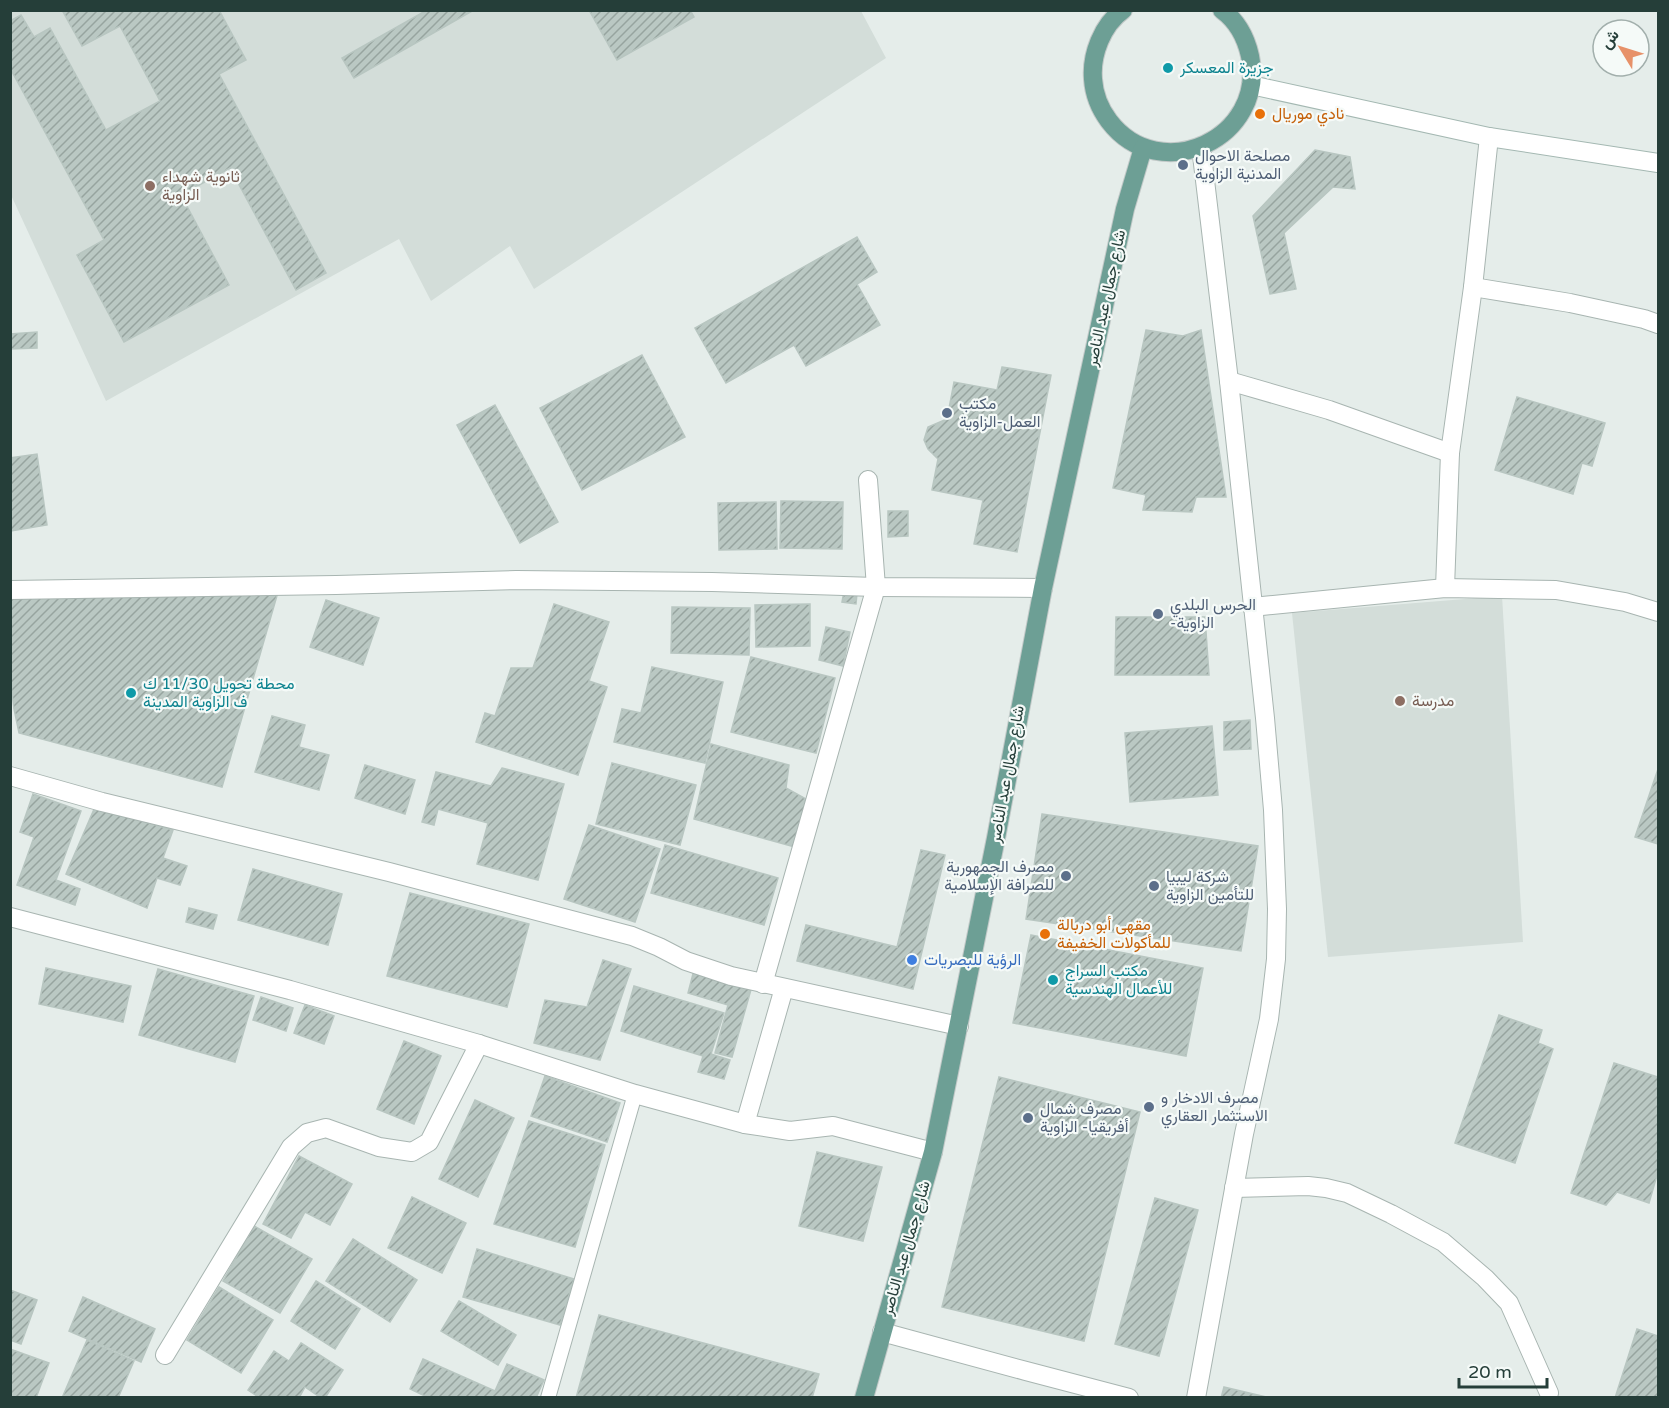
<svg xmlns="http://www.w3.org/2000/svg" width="1669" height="1408" font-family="'Varela Round',Vazirmatn,sans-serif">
  <defs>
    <pattern id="building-hatch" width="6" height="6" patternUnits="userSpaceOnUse" patternTransform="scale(1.5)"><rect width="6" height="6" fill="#bac8c3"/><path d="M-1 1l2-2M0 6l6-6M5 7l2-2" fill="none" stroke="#97a49f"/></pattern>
  </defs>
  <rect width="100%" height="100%" fill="#e5edea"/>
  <g fill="#d3ddd9">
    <polygon points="10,11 861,11 886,58 534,289 510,246 431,301 399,239 106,401 11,195"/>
    <polygon points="1502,596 1523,942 1328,957 1292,613"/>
  </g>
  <g fill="url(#building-hatch)" stroke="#b8c6c1" stroke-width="1.5">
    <polygon points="62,10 219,10 246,60 219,74 326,273 296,290 230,168 181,195 229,285 124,342 77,255 104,240 10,68 10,21 21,15 34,37 50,28 106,130 160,101 120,26 82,46"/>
    <polygon points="427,10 474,10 354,78 342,58"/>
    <polygon points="589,10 690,10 694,17 617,60"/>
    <polygon points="1315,150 1350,157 1355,189 1333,187 1284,233 1296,289 1270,294 1253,216"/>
    <polygon points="857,237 877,272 857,284 880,325 806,366 794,345 726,383 695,328"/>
    <polygon points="1146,330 1183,336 1201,330 1226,497 1196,497 1192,512 1143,510 1146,495 1113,488"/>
    <polygon points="37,332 37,348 10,349 10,334"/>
    <polygon points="642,355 685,437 582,490 540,408"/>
    <polygon points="1002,367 1051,375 1017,552 974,544 983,500 932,490 938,459 928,449 924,440 928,427 947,419 954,382 997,390"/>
    <polygon points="1517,397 1605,423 1592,466 1582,463 1573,494 1495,470"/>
    <polygon points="495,405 558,522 520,543 457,425"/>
    <polygon points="37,454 47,525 10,531 10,458"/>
    <polygon points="781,501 843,502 842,549 780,548"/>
    <polygon points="776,502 777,549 719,550 718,503"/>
    <polygon points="888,511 908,511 908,536 888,537"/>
    <polygon points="844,591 857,593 856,604 842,602"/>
    <polygon points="278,592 222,787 19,733 14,709 10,677 10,598"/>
    <polygon points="326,600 379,618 363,665 310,647"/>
    <polygon points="554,604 609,622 589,681 607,687 578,775 476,742 485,713 495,716 511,668 533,668"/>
    <polygon points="810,604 810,646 756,647 755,605"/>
    <polygon points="672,607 750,608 749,655 671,653"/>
    <polygon points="1116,617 1205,617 1209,675 1115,675"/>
    <polygon points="826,627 850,632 843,666 819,660"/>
    <polygon points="751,657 835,678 816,753 731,732"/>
    <polygon points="652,667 723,682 705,763 614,742 622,709 641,713"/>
    <polygon points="272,716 305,725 299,747 329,755 319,790 255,772"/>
    <polygon points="1250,720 1251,749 1224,750 1224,722"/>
    <polygon points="1212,726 1218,795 1130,802 1125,733"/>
    <polygon points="711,744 789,765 786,788 808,800 795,847 694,819"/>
    <polygon points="612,763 696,785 680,845 596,824"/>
    <polygon points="365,765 415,780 405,814 355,798"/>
    <polygon points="502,768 564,784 538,880 477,864 488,823 438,809 434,825 422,822 436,772 491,786"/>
    <polygon points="1658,769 1658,844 1635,837"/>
    <polygon points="33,794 81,811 56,880 80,889 75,905 17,885 34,837 20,832"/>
    <polygon points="95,807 173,830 163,858 187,866 180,885 157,878 147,908 66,874"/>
    <polygon points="1042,814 1258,846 1241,951 1026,919"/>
    <polygon points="589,825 660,849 635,922 564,899"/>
    <polygon points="665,845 778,878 764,925 651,893"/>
    <polygon points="921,850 945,855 913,989 797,961 806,925 897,947"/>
    <polygon points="253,869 342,894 328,945 238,920"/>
    <polygon points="410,893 529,924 507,1007 387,976"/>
    <polygon points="189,908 217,915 213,929 186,922"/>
    <polygon points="1031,935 1203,968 1186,1056 1013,1023"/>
    <polygon points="603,960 631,969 600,1060 534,1043 545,1000 587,1007"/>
    <polygon points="46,968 131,986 123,1022 39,1004"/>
    <polygon points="158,969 254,996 235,1062 139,1035"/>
    <polygon points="694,970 752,986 732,1057 715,1053 728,1005 688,993"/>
    <polygon points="634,986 724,1013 711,1054 730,1060 724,1079 698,1072 703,1056 621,1031"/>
    <polygon points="261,997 293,1008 286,1031 253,1020"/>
    <polygon points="305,1005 334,1016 324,1044 294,1033"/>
    <polygon points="1499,1015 1542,1030 1538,1043 1553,1049 1515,1163 1455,1143"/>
    <polygon points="404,1041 441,1056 414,1124 377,1109"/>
    <polygon points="1614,1063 1658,1077 1658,1172 1649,1203 1617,1192 1606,1205 1571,1193"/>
    <polygon points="545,1076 620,1103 607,1142 531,1116"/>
    <polygon points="999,1077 1140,1112 1084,1341 942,1307"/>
    <polygon points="475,1100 514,1118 478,1197 439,1179"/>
    <polygon points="529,1121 605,1145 575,1247 494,1224"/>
    <polygon points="817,1152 882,1167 863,1241 799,1226"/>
    <polygon points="299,1156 352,1184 330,1225 305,1212 291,1238 263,1224"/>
    <polygon points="412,1197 466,1223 442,1273 388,1248"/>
    <polygon points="1155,1198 1198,1210 1159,1356 1115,1344"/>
    <polygon points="254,1226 312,1259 280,1313 223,1281"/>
    <polygon points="353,1239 417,1280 390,1322 326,1281"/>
    <polygon points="477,1249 574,1279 560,1325 463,1297"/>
    <polygon points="316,1281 360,1309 335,1349 291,1321"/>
    <polygon points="219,1287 273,1320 241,1373 187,1340"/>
    <polygon points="10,1290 37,1300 21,1344 10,1340"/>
    <polygon points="83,1297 155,1329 141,1362 69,1331"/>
    <polygon points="459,1301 516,1335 498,1365 441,1331"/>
    <polygon points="599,1315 819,1374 812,1398 576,1398"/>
    <polygon points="1637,1329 1658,1336 1658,1398 1615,1398"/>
    <polygon points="87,1340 134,1361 118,1398 62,1398"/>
    <polygon points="301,1343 343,1370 325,1398 321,1398 305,1387 299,1398 260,1398 248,1390 274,1351 289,1361"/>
    <polygon points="10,1349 49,1363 36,1398 10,1398"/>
    <polygon points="423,1359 495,1391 507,1364 544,1380 536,1398 429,1398 410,1389"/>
    <polygon points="1224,1387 1266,1397 1265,1398 1221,1398"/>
  </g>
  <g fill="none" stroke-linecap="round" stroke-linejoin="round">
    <defs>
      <polyline id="lane" points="548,1398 635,1094"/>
      <g id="street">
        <polyline points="1473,287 1570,303 1644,319 1658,324"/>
        <polyline points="1229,381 1329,410 1450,453"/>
        <polyline points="1445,588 1450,453 1473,287 1489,137"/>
        <polyline points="10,590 336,585 516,580 712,582 876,587 1043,588"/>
        <polyline points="1252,607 1445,588 1556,590 1625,602 1658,612"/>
        <polyline points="10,776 102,802 389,872 632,936 659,947 686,961 731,976 959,1026"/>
        <polyline points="10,917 290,990 479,1044 635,1094 745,1124 790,1131 833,1126 933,1152"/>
        <polyline points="763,984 876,587 868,480"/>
        <polyline points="745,1124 784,988"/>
        <polyline points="1234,1188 1308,1186 1326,1188 1347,1193 1391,1214 1443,1242 1485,1278 1509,1303 1549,1393"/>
        <polyline points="882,1332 1026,1371 1129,1398"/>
        <polyline points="165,1355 291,1147 307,1133 326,1128 379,1147 412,1152 429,1142 479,1044"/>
        <polyline points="1196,1398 1244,1134 1269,1019 1276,959 1277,909 1273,810 1265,718 1229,381 1201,147"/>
      </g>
      <polyline id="secondary" points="1251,85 1489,137 1658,163"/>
      <g id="primary">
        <path d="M 1123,10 C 1102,25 1091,55 1093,79 C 1094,94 1100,109 1109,121 C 1160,188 1267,138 1250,56 C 1246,38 1237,21 1222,10"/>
        <polyline points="864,1398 933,1152 996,838 1043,588 1125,209 1143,148"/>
      </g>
    </defs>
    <use href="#lane" stroke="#a8b5b1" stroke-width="16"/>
    <use href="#street" stroke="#a8b5b1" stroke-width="20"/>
    <use href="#secondary" stroke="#a4b8b2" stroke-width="20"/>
    <use href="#primary" stroke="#c2c9c8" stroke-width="20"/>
    <use href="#lane" stroke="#fff" stroke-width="14"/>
    <use href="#street" stroke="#fff" stroke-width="18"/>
    <use href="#secondary" stroke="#fff" stroke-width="18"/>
    <use href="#primary" stroke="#6d9f95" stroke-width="18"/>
  </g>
  <g fill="#0f9aa8" stroke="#f5faf8" stroke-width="2">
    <circle cx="1168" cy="68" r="6"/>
    <circle cx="131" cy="693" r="6"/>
    <circle cx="1053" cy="980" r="6"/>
  </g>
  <g fill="#e8710a" stroke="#f5faf8" stroke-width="2">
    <circle cx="1260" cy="114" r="6"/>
    <circle cx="1045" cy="934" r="6"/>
  </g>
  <g fill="#5c6f8a" stroke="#f5faf8" stroke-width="2">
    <circle cx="1183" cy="165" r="6"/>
    <circle cx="947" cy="413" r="6"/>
    <circle cx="1158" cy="614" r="6"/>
    <circle cx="1066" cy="876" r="6"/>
    <circle cx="1154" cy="886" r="6"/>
    <circle cx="1149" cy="1107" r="6"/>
    <circle cx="1028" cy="1118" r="6"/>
  </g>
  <g fill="#8d6e63" stroke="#f5faf8" stroke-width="2">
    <circle cx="150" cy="186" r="6"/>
    <circle cx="1400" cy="701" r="6"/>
  </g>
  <circle fill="#3f7fe0" stroke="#f5faf8" stroke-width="2" cx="912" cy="960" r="6"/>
  <g text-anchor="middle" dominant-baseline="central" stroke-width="4.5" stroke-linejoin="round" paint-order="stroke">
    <g font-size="16" fill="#0d838f" stroke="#f5faf8" text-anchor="start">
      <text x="1180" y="68">جزيرة المعسكر</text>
      <text x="143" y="684">محطة تحويل 11/30 ك<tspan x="143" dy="18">ف الزاوية المدينة</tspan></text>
      <text x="1065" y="971">مكتب السراج<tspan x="1065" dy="18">للأعمال الهندسية</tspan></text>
    </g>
    <g font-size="16" fill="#c56008" stroke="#f5faf8" text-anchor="start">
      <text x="1272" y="114">نادي موريال</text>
      <text x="1057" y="925">مقهى أبو دربالة<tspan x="1057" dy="18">للمأكولات الخفيفة</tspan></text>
    </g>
    <g font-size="16" fill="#4e5e75" stroke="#f5faf8" text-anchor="start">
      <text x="1195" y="156">مصلحة الاحوال<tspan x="1195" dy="18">المدنية الزاوية</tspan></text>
      <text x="959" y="404">مكتب<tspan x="959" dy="18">العمل-الزاوية</tspan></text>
      <text x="1170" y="605">الحرس البلدي<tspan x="1170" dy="18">-الزاوية</tspan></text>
      <text x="1054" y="867" text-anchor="end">مصرف الجمهورية<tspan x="1054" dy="18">للصرافة الإسلامية</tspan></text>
      <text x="1166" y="877">شركة ليبيا<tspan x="1166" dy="18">للتأمين الزاوية</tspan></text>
      <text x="1161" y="1098">مصرف الادخار و<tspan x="1161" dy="18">الاستثمار العقاري</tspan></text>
      <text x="1040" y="1109">مصرف شمال<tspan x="1040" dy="18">أفريقيا- الزاوية</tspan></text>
    </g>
    <g font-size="16" fill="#785e54" stroke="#f5faf8" text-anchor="start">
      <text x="162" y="177">ثانوية شهداء<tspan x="162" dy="18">الزاوية</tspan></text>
      <text x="1412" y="701">مدرسة</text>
    </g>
    <g font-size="16" fill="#253e39" stroke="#f5faf8">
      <text transform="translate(1106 298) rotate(-78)">شارع جمال عبد الناصر</text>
      <text transform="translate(1007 774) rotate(-80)">شارع جمال عبد الناصر</text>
      <text transform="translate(906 1248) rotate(-74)">شارع جمال عبد الناصر</text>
    </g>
    <g font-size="16" fill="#366cbe" stroke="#f5faf8" text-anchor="start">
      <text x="924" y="960">الرؤية للبصريات</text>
    </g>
  </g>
  <rect width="1669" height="1408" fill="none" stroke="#253e39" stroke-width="24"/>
  <g transform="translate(1621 48) rotate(308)"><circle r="28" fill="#f5faf8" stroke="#a2afac" stroke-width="1.5"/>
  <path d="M0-4.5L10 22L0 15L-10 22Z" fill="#e79169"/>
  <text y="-9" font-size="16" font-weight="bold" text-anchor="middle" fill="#253e39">ش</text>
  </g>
  <path d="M1459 1378v9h88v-9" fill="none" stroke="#253e39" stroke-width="3"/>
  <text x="1468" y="1378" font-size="18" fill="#253e39" stroke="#f5faf8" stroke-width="4.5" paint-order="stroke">20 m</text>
</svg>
